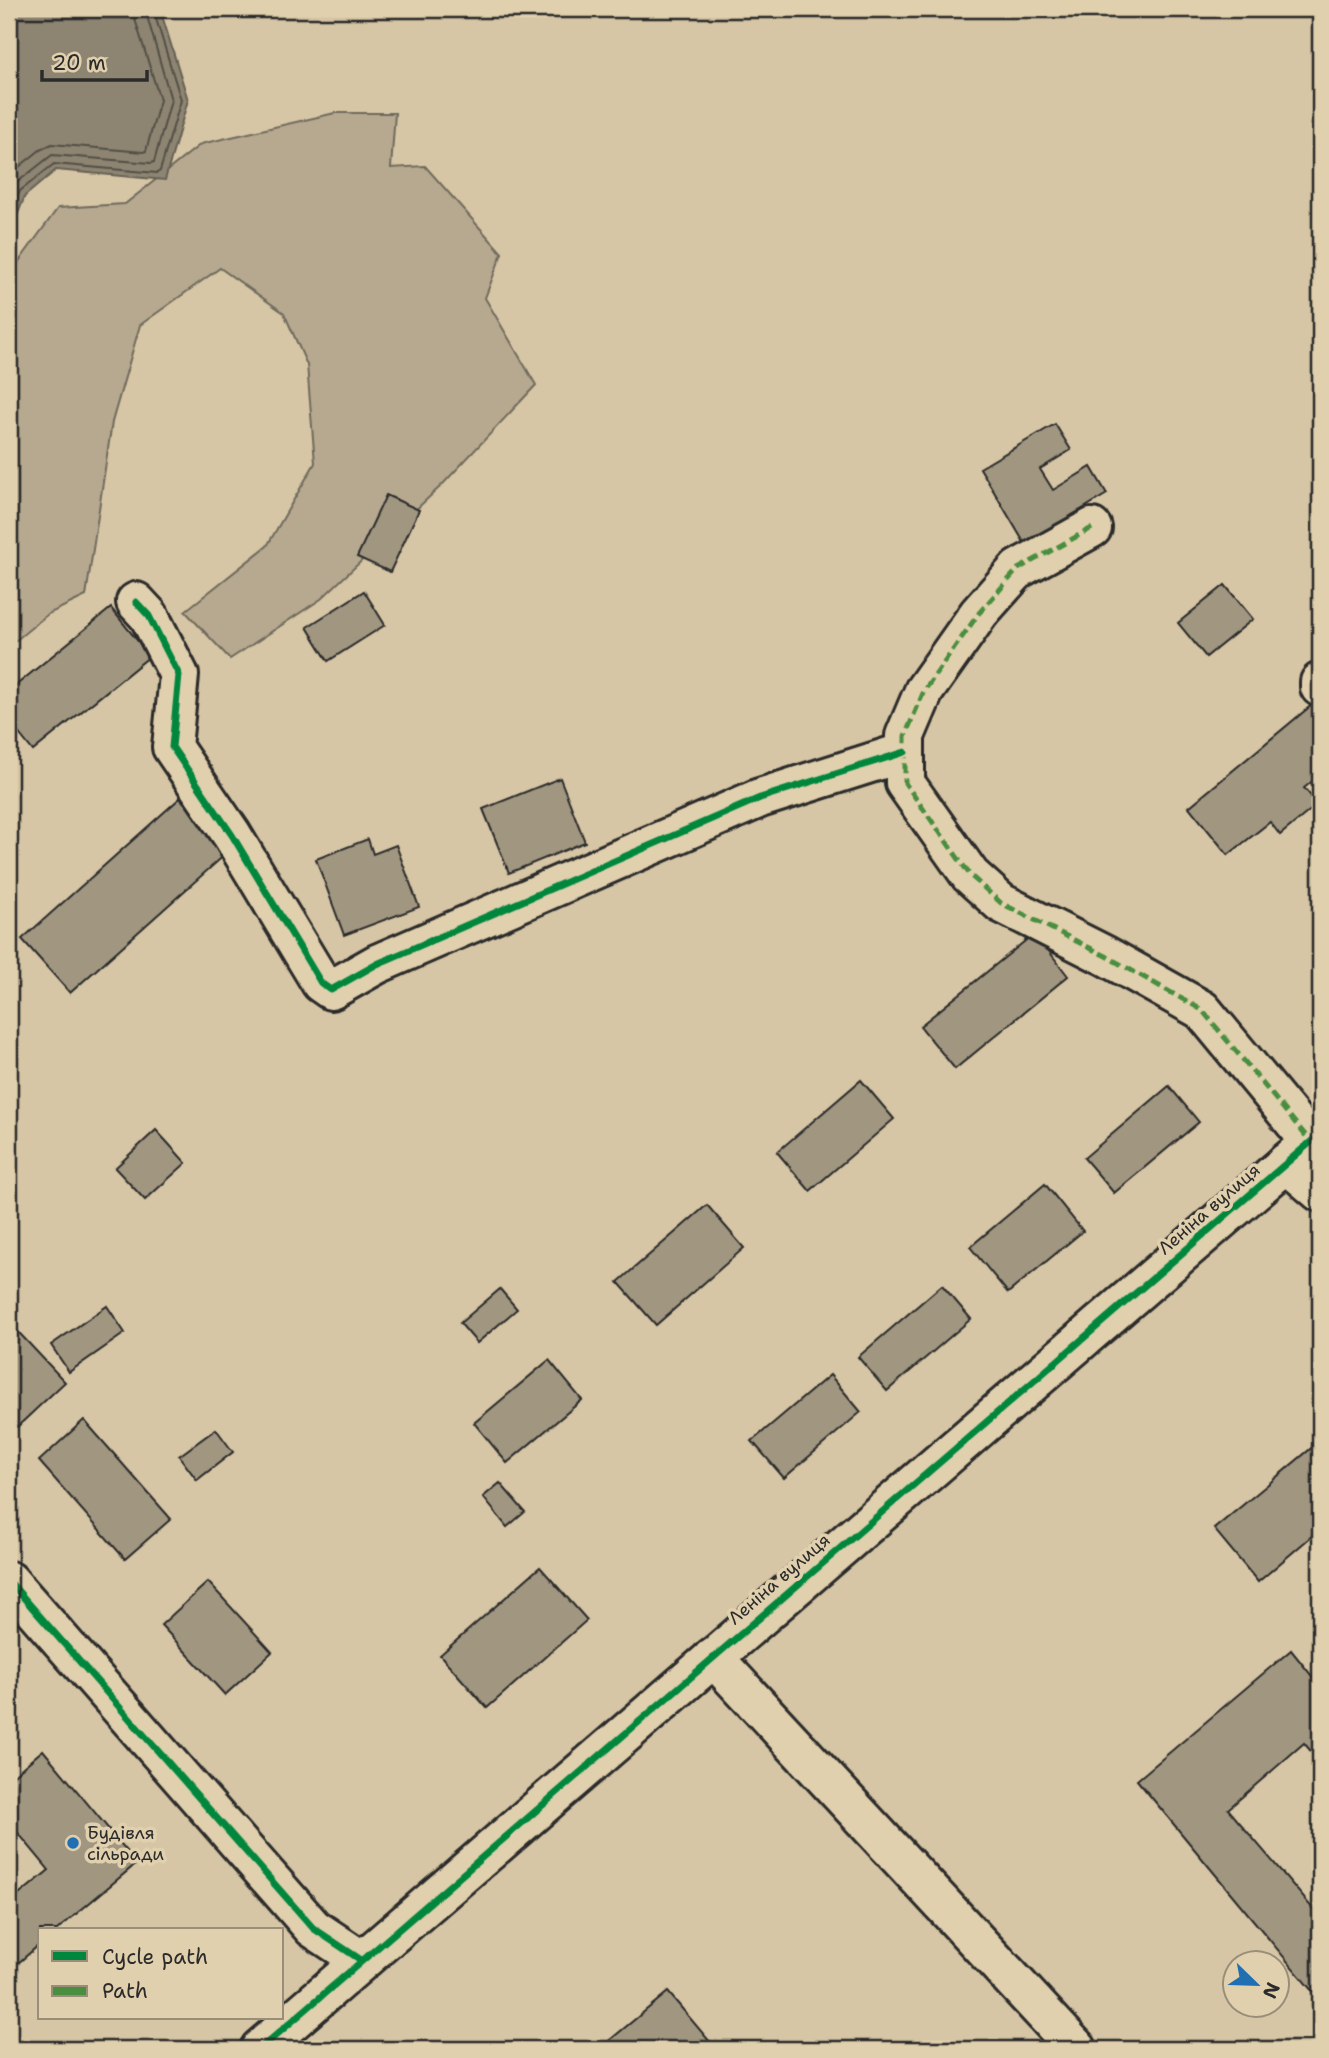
<svg xmlns="http://www.w3.org/2000/svg" width="1329" height="2058" font-family="'Shantell Sans',sans-serif">
  <rect width="100%" height="100%" fill="#d6c6a5"/>
  <filter id="ink" filterUnits="userSpaceOnUse"><feTurbulence type="fractalNoise" baseFrequency=".0143" numOctaves="2"/><feDisplacementMap in="SourceGraphic" scale="14" xChannelSelector="R" yChannelSelector="G"/><feConvolveMatrix kernelMatrix="1 2 1 2 8 2 1 2 1" color-interpolation-filters="sRGB"/></filter>
  <g filter="url(#ink)">
    <polygon fill="#b6a98f" stroke="#706a5d" stroke-width="2" points="335,113 395,113 391,168 425,166 502,253 485,298 536,385 442,485 321,599 230,659 185,611 267,546 315,463 307,365 284,313 220,268 140,325 112,422 86,596 48,614 9,646 9,275 58,208 125,204 201,144"/>
    <polygon fill="#8d8471" stroke="#666055" stroke-width="2" points="9,9 160,9 188,100 165,180 56,170 25,196 9,236"/>
    <g fill="none" stroke-linecap="round" stroke-linejoin="round">
      <g stroke="#524f47" stroke-width="2">
        <polyline points="9,175 40,150 52,144 143,152 146,151 160,100 135,19 134,9"/>
        <polyline points="9,194 15,184 52,155 151,163 154,162 171,100 145,9"/>
        <polyline points="9,217 20,191 54,164 157,173 160,171 181,100 153,9"/>
      </g>
    </g>
    <g fill="#a19680" stroke="#2b2b2b" stroke-width="2">
      <polygon points="1055,424 1071,450 1040,469 1053,490 1091,467 1107,494 1025,544 980,468"/>
      <polygon points="386,495 419,510 390,572 357,557"/>
      <polygon points="1225,585 1253,619 1206,657 1178,623"/>
      <polygon points="364,591 385,625 328,661 307,627"/>
      <polygon points="111,608 150,656 33,751 9,721 9,691"/>
      <polygon points="1319,699 1320,702 1320,775 1304,788 1318,804 1280,835 1270,822 1228,855 1189,807"/>
      <polygon points="560,778 585,842 509,873 483,809"/>
      <polygon points="180,798 228,852 70,993 22,939"/>
      <polygon points="368,839 373,854 396,845 419,907 344,935 316,859"/>
      <polygon points="1035,933 1068,976 955,1069 920,1026"/>
      <polygon points="861,1080 894,1119 810,1191 777,1152"/>
      <polygon points="1169,1086 1199,1122 1114,1193 1084,1158"/>
      <polygon points="156,1130 186,1163 145,1200 115,1168"/>
      <polygon points="1045,1184 1083,1231 1008,1293 970,1247"/>
      <polygon points="707,1205 744,1248 656,1325 618,1282"/>
      <polygon points="942,1285 971,1319 887,1391 858,1357"/>
      <polygon points="500,1289 517,1309 477,1343 460,1323"/>
      <polygon points="107,1306 125,1333 69,1372 51,1345"/>
      <polygon points="9,1322 65,1382 17,1427 9,1418"/>
      <polygon points="549,1360 582,1400 507,1463 474,1423"/>
      <polygon points="830,1375 861,1412 784,1478 752,1441"/>
      <polygon points="84,1420 171,1519 125,1559 39,1461"/>
      <polygon points="216,1429 233,1452 197,1480 179,1456"/>
      <polygon points="1320,1441 1320,1529 1258,1582 1214,1529"/>
      <polygon points="500,1483 525,1512 507,1527 483,1497"/>
      <polygon points="540,1567 587,1620 487,1708 440,1655"/>
      <polygon points="208,1582 272,1652 225,1695 161,1625"/>
      <polygon points="1291,1650 1320,1686 1320,1762 1304,1743 1228,1809 1320,1917 1320,1993 1317,1997 1137,1780"/>
      <polygon points="43,1750 137,1863 57,1930 40,1930 40,1944 10,1970 9,1903 49,1870 9,1822 9,1779"/>
      <polygon points="668,1992 716,2049 599,2049"/>
    </g>
    <g fill="none" stroke-linecap="round" stroke-linejoin="round">
      <defs>
        <g id="minor">
          <polyline points="1092,528 1018,569 979,613 924,691 905,736 905,783 970,875 1001,903 1106,956 1202,1010 1311,1142"/>
          <polyline points="136,602 149,616 179,675 172,747 232,835 321,983 331,990 377,964 760,798 905,752"/>
          <polyline points="1320,682 1320,687"/>
          <polyline points="1286,1163 1320,1192"/>
          <polyline points="9,1581 313,1928 361,1960"/>
          <polyline points="713,1657 1077,2049"/>
          <polyline points="260,2049 1320,1134"/>
        </g>
      </defs>
      <use href="#minor" stroke="#2b2b2b" stroke-width="44"/>
      <use href="#minor" stroke="#e1d0ad" stroke-width="38"/>
      <polyline stroke="#4a8e3f" stroke-width="5" stroke-dasharray="10 5" stroke-linecap="butt" points="1092,528 1018,569 979,613 924,691 905,736 905,783 970,875 1001,903 1106,956 1202,1010 1311,1142"/>
      <defs>
        <g id="cycleway">
          <polyline points="136,602 149,616 179,675 172,747 232,835 321,983 331,990 377,964 760,798 905,752"/>
          <polyline points="9,1581 313,1928 361,1960"/>
          <polyline points="260,2049 1320,1134"/>
        </g>
      </defs>
      <use href="#cycleway" stroke="#e1d0ad" stroke-width="11"/>
      <use href="#cycleway" stroke="#00873e" stroke-width="7"/>
    </g>
  </g>
  <circle fill="#1f6fb2" stroke="#e1d0ad" stroke-width="2.5" cx="73" cy="1843" r="7"/>
  <g text-anchor="middle" dominant-baseline="central" stroke-width="7" stroke-linejoin="round" paint-order="stroke">
    <g font-size="18" fill="#2b2b2b" stroke="#e1d0ad">
      <text transform="translate(1209 1209) rotate(-41)">Леніна вулиця</text>
      <text transform="translate(779 1579) rotate(-41)">Леніна вулиця</text>
    </g>
    <g font-size="18" fill="#2b2b2b" stroke="#e1d0ad" text-anchor="start">
      <text x="87" y="1833">Будівля<tspan x="87" dy="21">сільради</tspan></text>
    </g>
  </g>
  <rect width="1329" height="2058" fill="none" stroke="#e1d0ad" stroke-width="35"/>
  <rect x="18" y="18" width="1294" height="2023" fill="none" stroke="#2b2b2b" stroke-width="2.5" filter="url(#ink)"/>
  <rect x="38" y="1928" width="245" height="91" fill="#e1d0ad" stroke="#988e79" stroke-width="2"/>
  <rect x="52" y="1951" width="35" height="10" fill="#00873e" stroke="#988e79" stroke-width="2"/>
  <text x="102" y="1964" font-size="21" fill="#2b2b2b">Cycle path</text>
  <rect x="52" y="1986" width="35" height="10" fill="#4a8e3f" stroke="#988e79" stroke-width="2"/>
  <text x="102" y="1998" font-size="21" fill="#2b2b2b">Path</text>
  <g transform="translate(1256 1984) rotate(113)"><circle r="33" fill="#e1d0ad" stroke="#988e79" stroke-width="2"/>
  <path d="M0-5L12 26L0 18L-12 26Z" fill="#1f6fb2"/>
  <text y="-10" font-size="19" font-weight="bold" text-anchor="middle" fill="#2b2b2b">N</text>
  </g>
  <path d="M42 70v10h105v-10" fill="none" stroke="#2b2b2b" stroke-width="3.5"/>
  <text x="52" y="70" font-size="21" fill="#2b2b2b" stroke="#e1d0ad" stroke-width="5" paint-order="stroke">20 m</text>
</svg>
